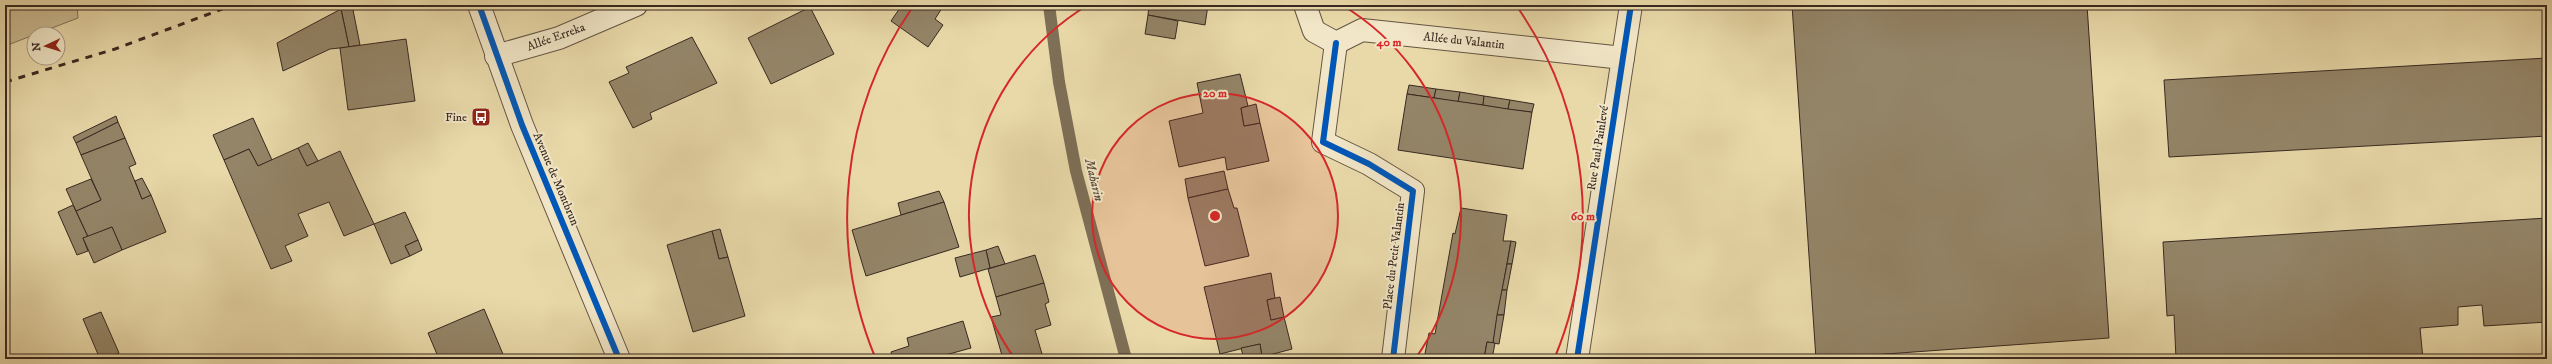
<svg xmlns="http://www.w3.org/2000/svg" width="2552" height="364" font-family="'IM FELL DW Pica',serif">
  <rect width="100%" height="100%" fill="#e9d9a9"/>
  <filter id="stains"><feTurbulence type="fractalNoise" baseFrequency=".005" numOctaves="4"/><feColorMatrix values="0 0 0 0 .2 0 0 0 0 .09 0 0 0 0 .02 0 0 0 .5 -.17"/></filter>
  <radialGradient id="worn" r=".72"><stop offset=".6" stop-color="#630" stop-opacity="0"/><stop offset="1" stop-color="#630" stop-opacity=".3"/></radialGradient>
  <polygon fill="#cbbb92" stroke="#82725a" points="5,5 77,5 78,18 5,46"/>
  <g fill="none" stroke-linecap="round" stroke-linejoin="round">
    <polyline stroke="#7e6f57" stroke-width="12" points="1049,5 1059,82 1076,171 1126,359"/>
  </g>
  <g fill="#948568" stroke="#382921">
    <polygon points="349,5 352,5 360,45 349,47 341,9"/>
    <polygon points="902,5 944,5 935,19 943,25 928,47 891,21"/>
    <polygon points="1149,5 1208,5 1205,25 1148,15"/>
    <polygon points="1792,5 2087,5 2109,338 1816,359"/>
    <polygon points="810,7 834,54 771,84 748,38"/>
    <polygon points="341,9 349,47 330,49 283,71 277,43"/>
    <polygon points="1148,15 1178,21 1175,39 1145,34"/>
    <polygon points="692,37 717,83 650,113 652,119 633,128 609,82 629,73 626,67"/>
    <polygon points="406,39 415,101 348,110 340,48"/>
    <polygon points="2547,58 2547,136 2169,157 2164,80"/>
    <polygon points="1240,74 1248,106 1241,108 1244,126 1260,123 1269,161 1227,170 1225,157 1179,167 1169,121 1203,113 1197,83"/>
    <polygon points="1409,85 1436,89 1434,98 1407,94"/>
    <polygon points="1436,89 1460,92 1458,102 1434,98"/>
    <polygon points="1460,92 1484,96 1483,105 1458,102"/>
    <polygon points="1407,94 1532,112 1523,169 1398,150"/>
    <polygon points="1484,96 1510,100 1508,109 1483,105"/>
    <polygon points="1510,100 1534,104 1532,112 1508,109"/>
    <polygon points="1256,104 1260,123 1244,126 1241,108"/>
    <polygon points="116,116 118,122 76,143 73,137"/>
    <polygon points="253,118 272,160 258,166 249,149 224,160 213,135"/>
    <polygon points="118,122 125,138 81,155 76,143"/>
    <polygon points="125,138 136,164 129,167 142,199 151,195 166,232 122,250 112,227 88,237 76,211 101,200 81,155"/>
    <polygon points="308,143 318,161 307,166 298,148"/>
    <polygon points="298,148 307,166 340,151 374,224 344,236 329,202 298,214 308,236 285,246 292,261 271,269 224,160 249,149 258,166"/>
    <polygon points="1224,171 1228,189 1188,198 1185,179"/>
    <polygon points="142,178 151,195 142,199 135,181"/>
    <polygon points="91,179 101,200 76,211 66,189"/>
    <polygon points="1228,189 1234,208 1237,208 1249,256 1205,266 1188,198"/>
    <polygon points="939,191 944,202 901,215 898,203"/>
    <polygon points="944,202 959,247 866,276 852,230"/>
    <polygon points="73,205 88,237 83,238 88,251 77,255 58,212"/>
    <polygon points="1461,208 1507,215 1503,241 1511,241 1493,343 1487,342 1484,359 1424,359 1429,333 1435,334 1453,233 1455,234"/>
    <polygon points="405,212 418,240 405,246 410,256 391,264 374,224"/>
    <polygon points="2547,218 2547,322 2484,326 2482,305 2458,307 2458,325 2420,328 2423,359 2176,359 2174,315 2167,316 2163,242"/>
    <polygon points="112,227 122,250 94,263 83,238"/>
    <polygon points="720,229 728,257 719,259 712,231"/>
    <polygon points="712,231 719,259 728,257 745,316 693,332 667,245"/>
    <polygon points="418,240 422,250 410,256 405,246"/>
    <polygon points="1511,241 1516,242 1512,264 1507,264"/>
    <polygon points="998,246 1005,264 990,268 986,250"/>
    <polygon points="986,250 990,268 960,277 955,258"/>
    <polygon points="1035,255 1044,283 996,297 988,269"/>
    <polygon points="1507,264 1512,264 1507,290 1502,290"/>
    <polygon points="1271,273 1275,298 1267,300 1271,320 1284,317 1292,349 1262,357 1260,344 1220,354 1204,287"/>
    <polygon points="1044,283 1049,302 1045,304 1051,325 1035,330 1042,354 1031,359 1003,359 991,317 1001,315 996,297"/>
    <polygon points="1502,290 1507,290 1504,315 1497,315"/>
    <polygon points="1280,297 1284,317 1271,320 1267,300"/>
    <polygon points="484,309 505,359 439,359 428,333"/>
    <polygon points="101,312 119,353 106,359 100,359 83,319"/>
    <polygon points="1497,315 1504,315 1499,344 1493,343"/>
    <polygon points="963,321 971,348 931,359 893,359 891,352 909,346 907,338"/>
    <polygon points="1487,342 1495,343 1492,359 1484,359"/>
    <polygon points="1260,344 1262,357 1244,359 1241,348"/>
  </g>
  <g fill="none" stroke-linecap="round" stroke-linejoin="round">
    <defs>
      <g id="minor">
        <polyline points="479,5 522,125 619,359"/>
        <polyline points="1305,5 1314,31 1336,43 1362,30 1623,58"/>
        <polyline points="1336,43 1323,142 1369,164 1413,191 1393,359"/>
        <polyline points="496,56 559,38 636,5"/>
        <polyline points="1577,359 1631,5"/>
      </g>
    </defs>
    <use href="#minor" stroke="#645543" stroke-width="24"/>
    <use href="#minor" stroke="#f1e6c7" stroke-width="22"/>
    <polyline stroke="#382921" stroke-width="3" stroke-dasharray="7 7" stroke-linecap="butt" points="5,82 115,49 233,5"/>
    <defs>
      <g id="cycleway">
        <polyline points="479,5 522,125 619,359"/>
        <polyline points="1336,43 1323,142 1369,164 1413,191 1393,359"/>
        <polyline points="1577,359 1631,5"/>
      </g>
    </defs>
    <use href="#cycleway" stroke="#f1e6c7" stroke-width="8"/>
    <use href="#cycleway" stroke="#0057b8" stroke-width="6"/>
  </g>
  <circle cx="1215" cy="216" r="123" fill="#d62828" fill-opacity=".12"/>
  <g fill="none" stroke="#d62828" stroke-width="2">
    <circle cx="1215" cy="216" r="123"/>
    <path d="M1015 359A246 246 0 0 1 1088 5M1342 5A246 246 0 0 1 1415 359"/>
    <path d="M875 357A368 368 0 0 1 912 8M1518 8A368 368 0 0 1 1555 357"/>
  </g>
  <defs>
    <symbol id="bus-square" viewBox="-11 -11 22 22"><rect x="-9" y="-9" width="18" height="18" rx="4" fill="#8f2418" stroke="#f1e6c7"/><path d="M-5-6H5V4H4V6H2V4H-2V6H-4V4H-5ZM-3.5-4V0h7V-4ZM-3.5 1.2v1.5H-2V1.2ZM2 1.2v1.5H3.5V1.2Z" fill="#fff"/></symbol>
  </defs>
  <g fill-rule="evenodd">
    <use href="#bus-square" x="470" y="106" width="22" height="22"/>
  </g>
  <g text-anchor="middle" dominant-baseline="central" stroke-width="4" stroke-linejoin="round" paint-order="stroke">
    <g font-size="12" fill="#382921" stroke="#f1e6c7">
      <text transform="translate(556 37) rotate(-20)">Allée Erreka</text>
      <text transform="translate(1464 41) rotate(6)">Allée du Valantin</text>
      <text transform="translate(1598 148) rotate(-81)">Rue Paul Painlevé</text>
      <text transform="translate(556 179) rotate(67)">Avenue de Montbrun</text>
      <text transform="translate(1394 256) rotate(-83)">Place du Petit Valantin</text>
    </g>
    <g font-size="12" fill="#382921" stroke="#f1e6c7" text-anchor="end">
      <text x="467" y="117">Fine</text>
    </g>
    <g font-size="13" font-style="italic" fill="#5b4c3c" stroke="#f1e6c7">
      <text transform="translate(1094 180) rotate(76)">Maharin</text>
    </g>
  </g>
  <circle cx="1215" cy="216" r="6" fill="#d62828" stroke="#f1e6c7" stroke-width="2"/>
  <g font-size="12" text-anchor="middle" font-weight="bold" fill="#d62828" stroke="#f1e6c7" stroke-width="4" stroke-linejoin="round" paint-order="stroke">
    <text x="1389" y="46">40 m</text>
    <text x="1215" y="97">20 m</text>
    <text x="1583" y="220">60 m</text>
  </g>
  <rect width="2552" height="364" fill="none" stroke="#e9d9a9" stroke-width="20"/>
  <rect x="6" y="6" width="2540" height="352" fill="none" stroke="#382921" stroke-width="2"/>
  <rect x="10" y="10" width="2532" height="344" fill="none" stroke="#382921"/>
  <g transform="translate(46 46) rotate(266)"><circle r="19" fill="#f1e6c7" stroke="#a79a85"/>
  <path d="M0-3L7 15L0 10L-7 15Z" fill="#8f2418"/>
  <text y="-6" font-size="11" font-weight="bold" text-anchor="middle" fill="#382921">N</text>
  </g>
  <rect width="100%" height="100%" filter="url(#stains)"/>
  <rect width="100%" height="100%" fill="url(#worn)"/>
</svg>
